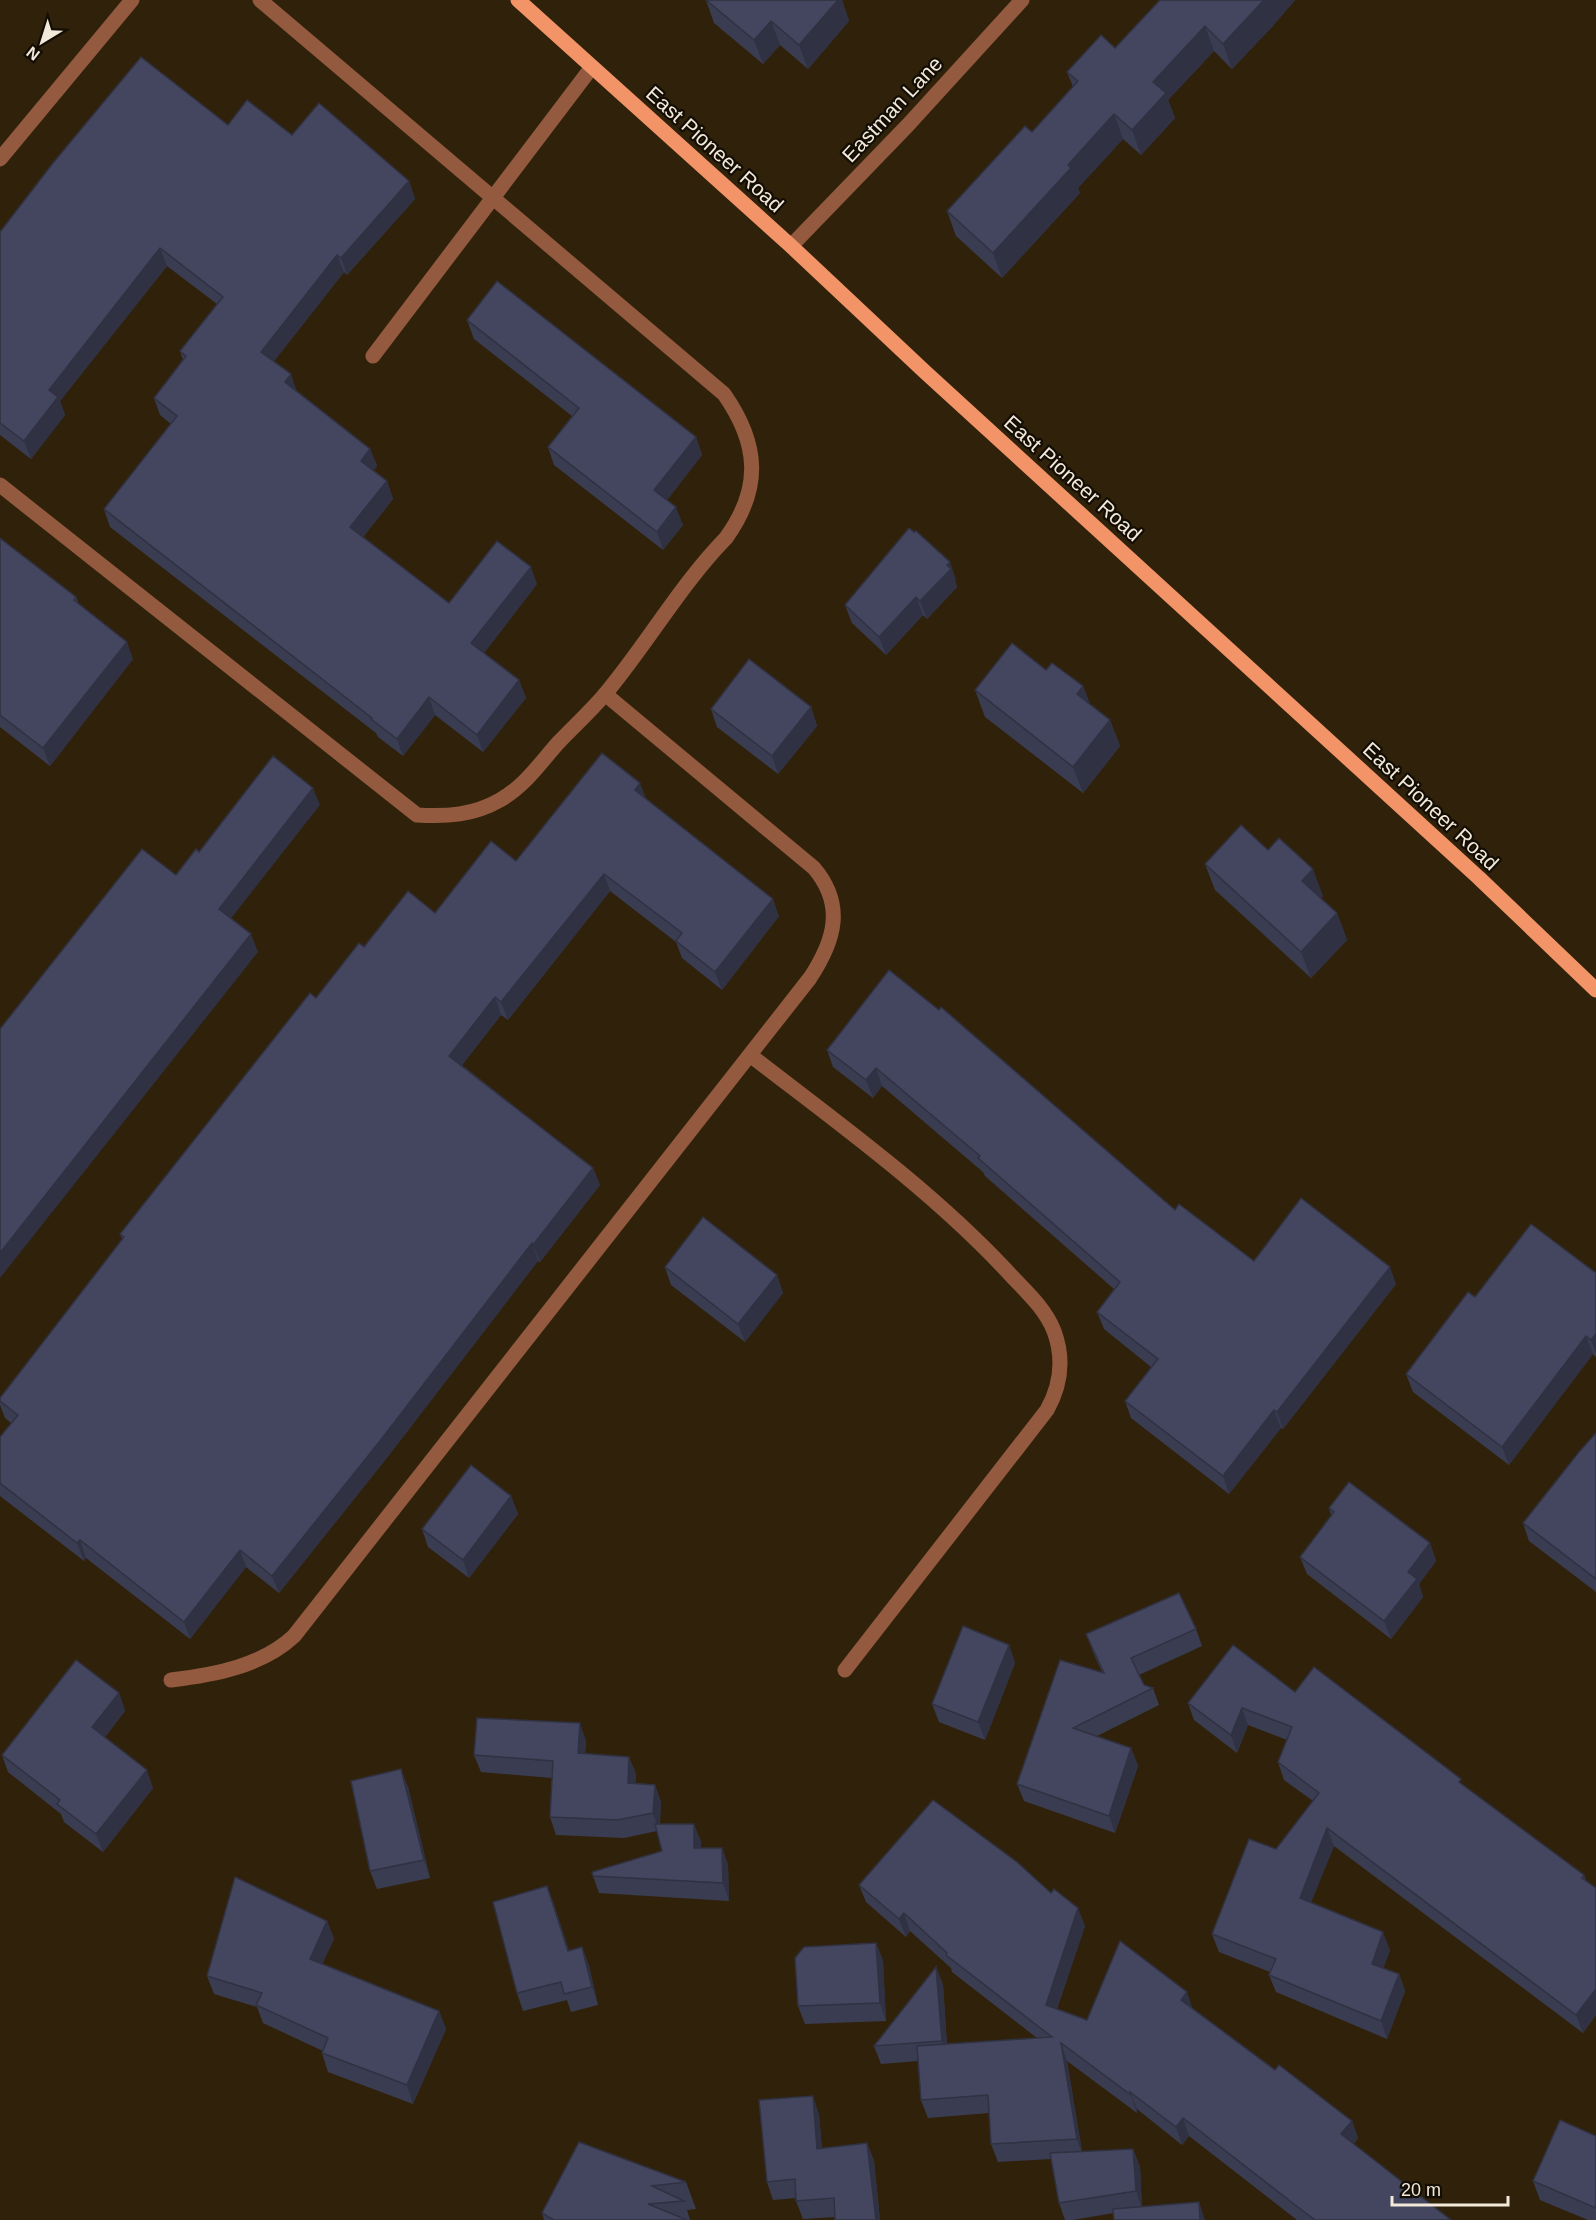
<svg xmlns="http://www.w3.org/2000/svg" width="1596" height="2220" font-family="Arial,sans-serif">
  <rect width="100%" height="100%" fill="#30220a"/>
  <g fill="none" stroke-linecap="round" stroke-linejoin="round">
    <g stroke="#935a3f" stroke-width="15">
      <polyline points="0,159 132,0"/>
      <polyline points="791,246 908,125 1022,0"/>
      <polyline points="373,356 592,67"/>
      <path d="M 0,485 L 417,815 C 447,817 474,815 500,800 C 525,786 540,763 558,743 C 574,726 591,711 606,693 C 647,644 681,584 726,538 C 762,488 759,444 724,394 L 260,0"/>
      <path d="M 750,1055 C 838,1123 930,1189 1006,1270 C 1023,1289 1044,1306 1054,1331 C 1064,1358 1061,1385 1047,1410 L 845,1670"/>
      <path d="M 171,1680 C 214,1675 262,1666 294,1636 L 810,978 C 835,940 845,905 814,868 L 605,694"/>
    </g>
    <polyline stroke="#f29468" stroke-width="15" points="518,0 791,246 924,371 1479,878 1596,990"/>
  </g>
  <g fill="#3a3c52">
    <polygon points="706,0 842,0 849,21 808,69 780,45 763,64 714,23"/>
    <polygon points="1160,0 1295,0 1271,28 1232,69 1214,51 1168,100 1175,118 1141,155 1123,139 1078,188 1080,193 1002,278 956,236 947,211 1032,132 1073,87 1067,72 1115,48"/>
    <polygon points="228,125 292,135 409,181 415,199 347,275 344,272 274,361 297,391 370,449 377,466 373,471 387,481 393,499 363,537 449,603 537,584 484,653 519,680 526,698 483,752 435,715 403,756 378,737 376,733 110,527 104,509 171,424 160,415 154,398 183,360 180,351 217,304 167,266 60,401 65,415 31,459 0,435 0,232"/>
    <polygon points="467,320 696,437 702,455 667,500 683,525 663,550 554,465 548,447 572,416 474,339"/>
    <polygon points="0,538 76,597 79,604 133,659 50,766 0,727"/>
    <polygon points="956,580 955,581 957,587 927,619 923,615 886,655 852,623 845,605"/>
    <polygon points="1046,670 1083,686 1090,704 1110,720 1120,746 1083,793 985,717 975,690"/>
    <polygon points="811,707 817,726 778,774 717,727 711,709"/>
    <polygon points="646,799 779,916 722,990 682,958 676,942 610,891 508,1020 501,1015 462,1065 593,1168 600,1185 540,1262 538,1261 386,1459 279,1593 246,1567 190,1639 86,1558 84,1561 0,1496 0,1437 11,1423 5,1418 0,1405 0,1398 122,1239 120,1234 316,998 364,947 435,913 516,861"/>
    <polygon points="1268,850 1323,896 1321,898 1337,913 1347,940 1311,978 1215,890 1205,864"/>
    <polygon points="889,970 1175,1210 1254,1261 1396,1284 1283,1429 1281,1428 1229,1494 1131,1418 1125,1401 1151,1367 1104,1329 1097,1312 1114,1289 985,1176 983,1172 882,1086 873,1098 833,1067 827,1050"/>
    <polygon points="665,1267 777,1275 783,1293 745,1342 671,1285"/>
    <polygon points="1596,1273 1596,1357 1593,1354 1509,1465 1413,1392 1406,1374 1475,1297"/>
    <polygon points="1596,1433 1596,1592 1529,1541 1523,1523"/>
    <polygon points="511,1496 518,1514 469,1578 428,1547 422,1529"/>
    <polygon points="1329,1508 1430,1543 1436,1561 1419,1584 1423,1597 1391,1639 1307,1574 1300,1557 1331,1515"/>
    <polygon points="1196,1629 1202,1646 1139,1675 1144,1685 1153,1688 1159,1705 1097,1736 1131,1748 1138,1766 1115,1833 1024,1801 1017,1784 1102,1672 1093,1652 1086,1634"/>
    <polygon points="1009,1645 1015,1663 985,1740 939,1722 932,1704"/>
    <polygon points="1295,1692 1463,1785 1584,1875 1586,1881 1596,1888 1596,2015 1583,2033 1334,1846 1311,1902 1390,1950 1383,1968 1399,1974 1405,1991 1387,2039 1276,1992 1269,1975 1270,1972 1219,1952 1212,1934 1313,1801 1284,1780 1278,1762 1287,1740 1248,1725 1237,1753 1194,1720 1188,1703"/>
    <polygon points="119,1693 125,1711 105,1737 153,1788 103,1852 64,1822 61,1814 8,1772 2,1755"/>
    <polygon points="586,1741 585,1754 629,1757 636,1774 635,1783 655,1785 661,1802 660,1824 701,1841 701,1848 722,1848 728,1865 729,1901 599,1893 593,1876 662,1851 657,1831 624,1838 556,1835 550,1817 552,1778 481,1772 474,1755"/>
    <polygon points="408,1787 430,1878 377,1889 370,1871"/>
    <polygon points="859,1885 1085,1926 1057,2009 1087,2020 1193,2009 1275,2070 1352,2121 1358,2138 1354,2144 1451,2220 1297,2220 1189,2136 1182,2145 1137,2109 1137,2113 1067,2061 1082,2152 1133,2149 1140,2167 1142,2207 1114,2213 1072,2220 1065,2220 1059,2203 1051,2159 998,2162 991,2144 989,2113 928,2118 921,2100 918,2061 881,2064 874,2046 936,1967 943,1985 947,2044 1037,2038 952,1972 951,1968 910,1931 906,1937 866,1902"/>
    <polygon points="547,1886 569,1951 582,1947 589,1966 598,2005 571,2012 567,2000 523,2011 517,1993"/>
    <polygon points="327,1921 334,1939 322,1964 439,2011 446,2029 413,2104 328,2072 322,2053 323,2051 263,2023 257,2007 214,1994 207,1976"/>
    <polygon points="876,1943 883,1961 886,2021 805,2024 798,2006"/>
    <polygon points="819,2114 822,2148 867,2143 874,2161 880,2220 835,2220 835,2217 803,2219 796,2201 796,2198 773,2200 767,2182"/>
    <polygon points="1596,2136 1596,2220 1588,2220 1540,2200 1533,2181"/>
    <polygon points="579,2142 686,2182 696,2209 687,2210 690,2220 544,2220 542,2213"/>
  </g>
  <g fill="#303142">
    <polygon points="838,0 842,0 849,21 808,69 799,45"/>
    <polygon points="1264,0 1295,0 1271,28 1232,69 1223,44"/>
    <polygon points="771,21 780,45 763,64 754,40"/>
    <polygon points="1205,26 1214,51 1168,100 1175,118 1141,155 1132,130 1153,82"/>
    <polygon points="1114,114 1123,139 1078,188 1080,193 1002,278 993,253 1068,165"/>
    <polygon points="409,181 415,199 347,275 341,258"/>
    <polygon points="160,248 167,266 60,401 65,415 31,459 24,441 49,390"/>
    <polygon points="337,255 344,272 268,369 261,352"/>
    <polygon points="291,374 297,392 285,382"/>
    <polygon points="696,437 702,455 661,508 654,490"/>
    <polygon points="370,449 377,466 367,478 361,461"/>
    <polygon points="387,481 393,499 357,545 350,527"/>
    <polygon points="676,507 683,525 663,550 657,532"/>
    <polygon points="950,562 956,580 955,581 957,587 927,619 920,601"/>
    <polygon points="531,567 537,584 478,661 471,643"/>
    <polygon points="916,597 923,615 886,655 879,637"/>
    <polygon points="127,642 133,659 50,766 43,748"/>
    <polygon points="519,680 526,698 483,752 477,735"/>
    <polygon points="1083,686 1093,713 1077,694"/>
    <polygon points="429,697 435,715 403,756 397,739"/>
    <polygon points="811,707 817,726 778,774 772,756"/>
    <polygon points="1110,720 1120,746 1083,793 1073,767"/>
    <polygon points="640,783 647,801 635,790"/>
    <polygon points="313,788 320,805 225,926 219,909"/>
    <polygon points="1313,869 1323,896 1312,908 1302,881"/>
    <polygon points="604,874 610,891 508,1020 501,1002"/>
    <polygon points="773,899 779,916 722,990 715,972"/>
    <polygon points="1337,913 1347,940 1311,978 1301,952"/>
    <polygon points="251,934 258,952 0,1278 0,1253"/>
    <polygon points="495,997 501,1015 456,1073 449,1056"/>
    <polygon points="876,1068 882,1086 873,1098 866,1080"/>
    <polygon points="593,1168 600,1185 540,1262 533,1245"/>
    <polygon points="532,1243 538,1261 386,1459 279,1593 272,1576"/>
    <polygon points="1390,1267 1396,1284 1283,1429 1277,1412"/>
    <polygon points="777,1275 783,1293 745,1342 738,1324"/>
    <polygon points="1596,1334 1596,1353 1591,1340"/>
    <polygon points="1586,1336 1593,1354 1509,1465 1502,1447"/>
    <polygon points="1274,1410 1281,1428 1229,1494 1223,1476"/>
    <polygon points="511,1496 518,1514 469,1578 463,1560"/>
    <polygon points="80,1540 86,1558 84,1561 77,1543"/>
    <polygon points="1430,1543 1436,1561 1419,1584 1423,1597 1391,1639 1384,1621 1408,1572"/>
    <polygon points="240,1550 246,1567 190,1639 184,1622"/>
    <polygon points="1009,1645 1015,1663 985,1740 978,1722"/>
    <polygon points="119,1693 125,1711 98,1745 92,1727"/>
    <polygon points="1242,1708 1248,1725 1237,1753 1231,1735"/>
    <polygon points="580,1723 586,1741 584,1771 578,1753"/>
    <polygon points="1131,1748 1138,1766 1115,1833 1109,1816"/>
    <polygon points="629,1757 636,1774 635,1801 628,1783"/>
    <polygon points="401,1769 408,1787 430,1878 424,1860"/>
    <polygon points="147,1770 153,1788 103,1852 96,1834"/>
    <polygon points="655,1785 661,1802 659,1831 653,1813"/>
    <polygon points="694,1824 701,1841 701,1865 694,1848"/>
    <polygon points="1327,1828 1334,1846 1306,1915 1300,1898"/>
    <polygon points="722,1848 728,1865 729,1901 723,1883"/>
    <polygon points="547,1886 554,1904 575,1969 568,1951"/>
    <polygon points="1078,1908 1085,1926 1052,2023 1046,2005"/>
    <polygon points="904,1913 910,1931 906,1937 899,1919"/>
    <polygon points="327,1921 334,1939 316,1977 310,1959"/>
    <polygon points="1383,1932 1390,1950 1379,1981 1372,1964"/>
    <polygon points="876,1943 883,1961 886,2021 880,2003"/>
    <polygon points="582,1947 589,1966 598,2005 592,1987"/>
    <polygon points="936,1967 943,1985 948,2060 942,2041"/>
    <polygon points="1399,1974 1405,1991 1387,2039 1381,2021"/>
    <polygon points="1596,1989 1596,2015 1583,2033 1576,2015"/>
    <polygon points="1187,1992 1193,2010 1181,2000"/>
    <polygon points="439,2011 446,2029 413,2104 407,2085"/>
    <polygon points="1061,2043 1067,2061 1083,2157 1077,2139"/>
    <polygon points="1130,2092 1137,2109 1137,2113"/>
    <polygon points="813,2096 819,2114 823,2166 817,2149"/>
    <polygon points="1183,2118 1189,2136 1182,2145 1176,2127"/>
    <polygon points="1352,2121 1358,2138 1348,2152 1341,2134"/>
    <polygon points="867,2143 874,2161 880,2220 876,2220"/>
    <polygon points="1133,2149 1140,2167 1142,2209 1136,2191"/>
    <polygon points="1199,2202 1205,2220 1200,2220"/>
  </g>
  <g fill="#44465f" stroke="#303142" stroke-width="1.5">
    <polygon points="706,0 838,0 799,45 771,21 754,40"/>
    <polygon points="1160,0 1264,0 1223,44 1205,26 1153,82 1166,93 1132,130 1114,114 1068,165 1071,168 993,253 947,211 1025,126 1032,132 1078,81 1067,72 1101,35 1115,48"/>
    <polygon points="141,57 228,125 247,100 292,135 319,103 409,181 341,258 337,255 261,352 291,374 285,382 370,449 361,461 387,481 350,527 449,603 497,541 531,567 471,643 519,680 477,735 429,697 397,739 371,719 372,718 104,509 177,416 154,398 186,356 180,351 223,297 160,248 49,390 58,397 24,441 0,423 0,232 53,163"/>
    <polygon points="497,281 696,437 654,490 676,507 657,532 548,447 579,408 467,320"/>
    <polygon points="909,528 914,532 916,531 950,562 947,565 951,569 920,601 916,597 879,637 845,605"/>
    <polygon points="0,538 76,597 74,600 127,642 43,748 0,715"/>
    <polygon points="1012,643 1046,670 1052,663 1083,686 1077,694 1110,720 1073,767 975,690"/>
    <polygon points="749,659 811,707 772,756 711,709"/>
    <polygon points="602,753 640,783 635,790 773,899 715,972 676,941 682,933 604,874 501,1002 495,997 449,1056 593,1168 533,1245 532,1243 380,1441 272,1576 240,1550 184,1622 80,1540 77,1543 0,1483 0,1437 18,1415 0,1401 0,1398 124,1237 120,1234 310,993 316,998 359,943 364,947 408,891 435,913 491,841 516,861"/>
    <polygon points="273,756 313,788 219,909 251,934 0,1253 0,1029 142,849 176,875 196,849 199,852"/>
    <polygon points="1241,825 1268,850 1279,838 1313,869 1302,881 1337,913 1301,952 1205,864"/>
    <polygon points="889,970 939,1010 941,1007 1175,1210 1179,1204 1254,1261 1301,1198 1390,1267 1277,1412 1274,1410 1223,1476 1125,1401 1158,1359 1097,1312 1120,1282 978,1158 980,1156 876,1068 866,1080 827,1050"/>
    <polygon points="703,1217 777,1275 738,1324 665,1267"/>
    <polygon points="1531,1224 1596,1273 1596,1334 1591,1340 1586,1336 1502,1447 1406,1374 1468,1292 1475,1297"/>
    <polygon points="1596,1433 1596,1579 1523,1523 1579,1452"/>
    <polygon points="471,1465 511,1496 463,1560 422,1529"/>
    <polygon points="1349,1482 1430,1543 1408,1572 1417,1579 1384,1621 1300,1557 1334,1512 1329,1508"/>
    <polygon points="1179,1593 1196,1629 1131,1658 1144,1685 1153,1688 1073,1728 1131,1748 1109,1816 1017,1784 1060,1660 1104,1673 1086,1634"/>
    <polygon points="963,1626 1009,1645 978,1722 932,1704"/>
    <polygon points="1233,1645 1295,1692 1314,1667 1461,1779 1459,1782 1584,1875 1582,1878 1596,1888 1596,1989 1576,2015 1327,1828 1300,1898 1383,1932 1372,1964 1399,1974 1381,2021 1269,1975 1276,1959 1212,1934 1249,1839 1276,1849 1319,1793 1278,1762 1292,1727 1242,1708 1231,1735 1188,1703"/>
    <polygon points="76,1660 119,1693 92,1727 147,1770 96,1834 57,1804 60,1800 2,1755"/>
    <polygon points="477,1718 580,1723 578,1753 629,1757 628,1783 655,1785 653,1813 617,1820 550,1817 553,1761 474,1755"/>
    <polygon points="401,1769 424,1860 370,1871 351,1781"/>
    <polygon points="933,1800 1017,1862 1051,1893 1054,1889 1078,1908 1046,2005 1087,2020 1120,1941 1187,1992 1181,2000 1275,2070 1279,2065 1352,2121 1341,2134 1451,2220 1315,2220 1290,2201 1183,2118 1176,2127 1130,2092 1131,2095 1061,2043 1077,2139 991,2144 988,2095 921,2100 917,2046 1052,2037 946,1955 947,1953 904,1913 899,1919 859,1885"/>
    <polygon points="655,1824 694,1824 694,1848 722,1848 723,1883 593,1876 592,1872 662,1851"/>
    <polygon points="235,1877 327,1921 310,1959 439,2011 407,2085 322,2053 328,2038 256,2005 262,1993 207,1976"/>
    <polygon points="547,1886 568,1951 582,1947 592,1987 564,1994 561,1982 517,1993 493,1902"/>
    <polygon points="876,1943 880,2003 798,2006 795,1958 804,1947"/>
    <polygon points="936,1967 942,2041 874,2046"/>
    <polygon points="813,2096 817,2149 867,2143 876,2220 835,2220 834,2198 796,2201 795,2179 767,2182 759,2100"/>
    <polygon points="1560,2120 1596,2136 1596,2208 1533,2181"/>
    <polygon points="579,2142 686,2182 652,2186 684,2201 648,2204 687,2220 554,2220 542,2213"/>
    <polygon points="1133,2149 1136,2191 1059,2203 1050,2153"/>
    <polygon points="1199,2202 1200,2220 1114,2220 1113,2209"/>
  </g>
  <g text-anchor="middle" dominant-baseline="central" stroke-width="4.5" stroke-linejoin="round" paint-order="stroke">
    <g font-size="21" fill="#f2e9db" stroke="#130d04">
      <text transform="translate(892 109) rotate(-47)">Eastman Lane</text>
      <text transform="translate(715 149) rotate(42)">East Pioneer Road</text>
      <text transform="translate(1073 478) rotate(42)">East Pioneer Road</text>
      <text transform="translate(1431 806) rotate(43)">East Pioneer Road</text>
    </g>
  </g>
  <g transform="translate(42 42) rotate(218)" stroke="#130d04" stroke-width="4.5" paint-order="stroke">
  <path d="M0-4.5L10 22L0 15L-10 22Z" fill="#f2e9db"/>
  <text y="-9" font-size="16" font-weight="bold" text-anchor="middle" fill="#f2e9db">N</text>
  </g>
  <path d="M1392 2196v9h116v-9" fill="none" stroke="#f2e9db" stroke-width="3"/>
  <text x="1401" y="2196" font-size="18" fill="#f2e9db" stroke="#130d04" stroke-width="4.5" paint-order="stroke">20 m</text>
</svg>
